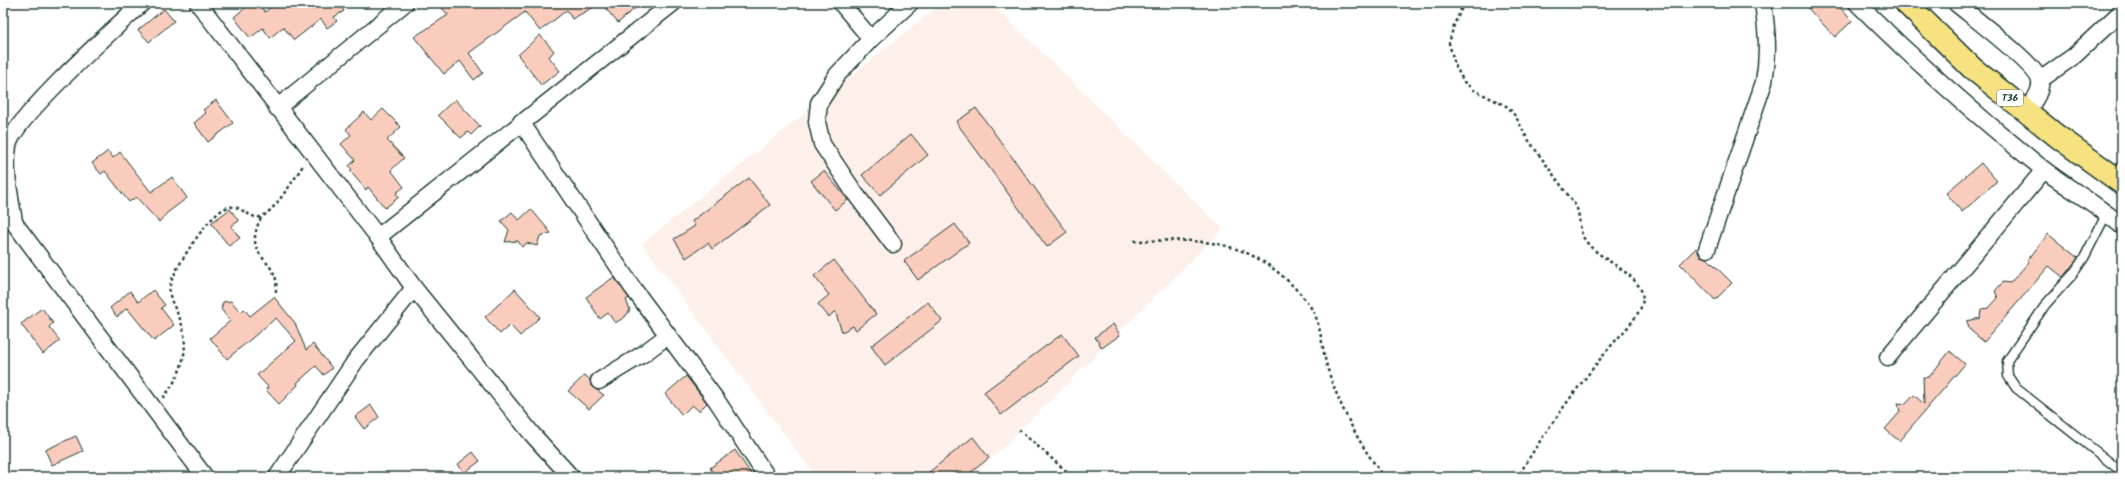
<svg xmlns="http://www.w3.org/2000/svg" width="2125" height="480" font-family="Kalam,sans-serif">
  <rect width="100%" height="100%" fill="#fff"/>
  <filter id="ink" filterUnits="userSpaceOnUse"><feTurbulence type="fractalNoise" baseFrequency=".025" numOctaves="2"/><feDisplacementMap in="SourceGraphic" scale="8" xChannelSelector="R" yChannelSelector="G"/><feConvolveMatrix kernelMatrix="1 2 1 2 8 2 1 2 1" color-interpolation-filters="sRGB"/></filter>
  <g filter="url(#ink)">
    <polygon fill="#fdf0eb" points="942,3 991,3 1223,229 973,477 816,477 642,244"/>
    <g fill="#f9ccbd" stroke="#1f3d34">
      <polygon points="251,3 258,3 265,12 276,3 301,3 305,9 314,3 339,3 344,11 334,17 337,21 327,28 321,19 294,40 283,27 270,38 263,28 250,38 234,17"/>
      <polygon points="438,3 601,3 572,19 567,10 540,31 525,12 469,53 483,73 474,80 460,61 444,74 414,37 448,15"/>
      <polygon points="601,3 641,3 618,23"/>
      <polygon points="1803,3 1836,3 1852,21 1835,37"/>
      <polygon points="164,9 174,21 149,42 138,30"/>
      <polygon points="540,35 554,51 549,57 560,71 541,85 518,55"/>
      <polygon points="455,99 480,126 471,135 468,132 461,138 438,115"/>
      <polygon points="216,100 233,123 208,142 194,123 206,113 203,110"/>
      <polygon points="976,108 1067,232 1047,247 956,122"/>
      <polygon points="383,109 401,127 387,140 404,158 391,170 404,187 396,193 399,197 385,208 368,187 366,190 350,171 352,170 349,166 355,160 341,144 351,135 346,129 364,112 371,120"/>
      <polygon points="911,134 928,155 880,195 862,175"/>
      <polygon points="108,151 113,158 120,152 151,192 172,177 187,198 167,213 159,222 136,197 129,202 105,171 101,174 92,163"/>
      <polygon points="1981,163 1997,181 1962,212 1946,193"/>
      <polygon points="824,171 848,200 835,210 811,181"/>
      <polygon points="749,178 770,205 712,249 708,243 686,258 674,239 695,226 692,221"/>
      <polygon points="230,209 239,221 231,226 240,238 229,246 211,223"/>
      <polygon points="531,209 551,233 540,236 537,246 527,243 522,247 518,241 505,242 509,230 501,221 512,212 519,220"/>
      <polygon points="955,224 969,243 918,280 904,261"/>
      <polygon points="2048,234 2078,258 2063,277 2049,266 1984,342 1969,329 1967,321 1980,318 1981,309 1989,308 1998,298 1995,291 2003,282 2010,283 2029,262 2027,261"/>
      <polygon points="1696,248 1700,256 1707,258 1732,283 1715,300 1680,264"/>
      <polygon points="834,260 876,314 856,330 853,326 842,332 835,311 829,317 818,304 829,295 814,276"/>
      <polygon points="614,277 629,298 626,300 630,310 625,317 615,323 608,313 600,319 586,297"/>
      <polygon points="515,289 540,317 520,336 510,325 500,334 485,317"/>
      <polygon points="153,290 165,305 161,308 174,325 154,341 127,308 117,317 110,308 130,291 138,302"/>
      <polygon points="274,297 295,323 306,350 313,344 332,368 324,375 316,366 297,383 298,385 279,404 266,390 268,387 257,375 296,341 276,318 227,359 210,338 230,321 221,309 223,302 231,301 241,312 244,309 250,316"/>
      <polygon points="928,302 942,321 885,365 871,346"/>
      <polygon points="42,308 53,323 49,327 60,341 43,354 21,324"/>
      <polygon points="1113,324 1120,335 1102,348 1095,337"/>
      <polygon points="1062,334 1079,356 1001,415 984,392"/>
      <polygon points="1950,351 1965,364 1899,441 1885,429 1900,412 1898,403 1906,404 1914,395 1924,404 1923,377 1929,377"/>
      <polygon points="585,375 590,380 591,386 604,395 589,409 568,391"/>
      <polygon points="686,376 707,403 699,411 692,405 682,415 665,394"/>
      <polygon points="371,405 379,417 364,429 355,417"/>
      <polygon points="76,436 83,451 52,465 45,450"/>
      <polygon points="973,437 989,458 965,477 923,477"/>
      <polygon points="735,450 753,477 716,477 710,468"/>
      <polygon points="473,452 480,461 464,473 458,464"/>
    </g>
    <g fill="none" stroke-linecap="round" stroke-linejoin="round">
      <defs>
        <polyline id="lane" points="2107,213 2084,258 2073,274 2046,304 2007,361 2008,376 2016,388 2122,472"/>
        <g id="street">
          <polyline points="198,3 378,237 414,288 532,434 571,477"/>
          <polyline points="841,3 871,39"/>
          <path d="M 1857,3 C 1916,62 1978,117 2043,169 C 2069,189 2097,204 2122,226"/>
          <path d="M 1956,3 C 1971,16 2037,65 2040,81 C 2042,91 2032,104 2027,112"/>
          <polyline points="2040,80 2074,56 2122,11"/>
          <polyline points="277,108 405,3"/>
          <polyline points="521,122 632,287 717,401 767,477"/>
          <polyline points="3,208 205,477"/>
          <path d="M 14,221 C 10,197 4,171 8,146 C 13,119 117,26 142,3"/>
          <polyline points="378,237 673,3"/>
          <polyline points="893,244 854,192 822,144 817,122 819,103 837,75 871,39 910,3"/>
          <path d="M 1707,249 L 1764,82 C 1769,54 1767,31 1763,3"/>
          <polyline points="1888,357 2044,170"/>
          <polyline points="599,381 643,354 667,336"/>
          <polyline points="277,477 356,360 414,288"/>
        </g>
        <polyline id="highway" points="1906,3 1972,68 2057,136 2122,183"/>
      </defs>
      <use href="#lane" stroke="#1f3d34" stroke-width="11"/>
      <use href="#street" stroke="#1f3d34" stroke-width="19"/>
      <use href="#highway" stroke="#1f3d34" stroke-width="25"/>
      <g stroke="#1f3d34" stroke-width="2.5" stroke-dasharray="3 3" stroke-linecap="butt">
        <path d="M 1464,3 L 1454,25 L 1449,43 L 1455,65 L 1464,82 L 1474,90 L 1508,107 L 1516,117 L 1527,138 L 1576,206 C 1581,217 1578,230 1585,240 C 1599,260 1630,268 1641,290 C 1644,297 1643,305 1639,311 C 1631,326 1616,339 1605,353 C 1574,392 1543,433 1518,477"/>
        <path d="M 261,218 C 239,261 285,259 275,294"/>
        <path d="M 1134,241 C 1195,240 1240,236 1288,281 C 1300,293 1311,304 1317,320 C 1322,336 1323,354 1328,370 C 1339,405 1361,449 1385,477"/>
        <path d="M 163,398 C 182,375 191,348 180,319 C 175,307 166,296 171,282 C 177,265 211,210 229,207 C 241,205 249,219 260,217 C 271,216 297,175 304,164"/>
        <polyline points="1019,430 1073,477"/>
      </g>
      <use href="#lane" stroke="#fff" stroke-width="8"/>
      <use href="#street" stroke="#fff" stroke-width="16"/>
      <use href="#highway" stroke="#f7e281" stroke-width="22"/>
    </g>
  </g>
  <g text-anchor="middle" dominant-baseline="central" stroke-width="3.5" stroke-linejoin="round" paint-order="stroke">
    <rect fill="#fff" stroke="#627771" stroke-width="1" x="1997" y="90" width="26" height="16" rx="3"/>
    <g font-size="10" font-weight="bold" fill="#1f3d34">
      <text x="2010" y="98">T36</text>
    </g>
  </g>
  <rect width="2125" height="480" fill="none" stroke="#fff" stroke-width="16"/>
  <rect x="8" y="8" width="2109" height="464" fill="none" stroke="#1f3d34" stroke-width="1.5" filter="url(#ink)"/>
</svg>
